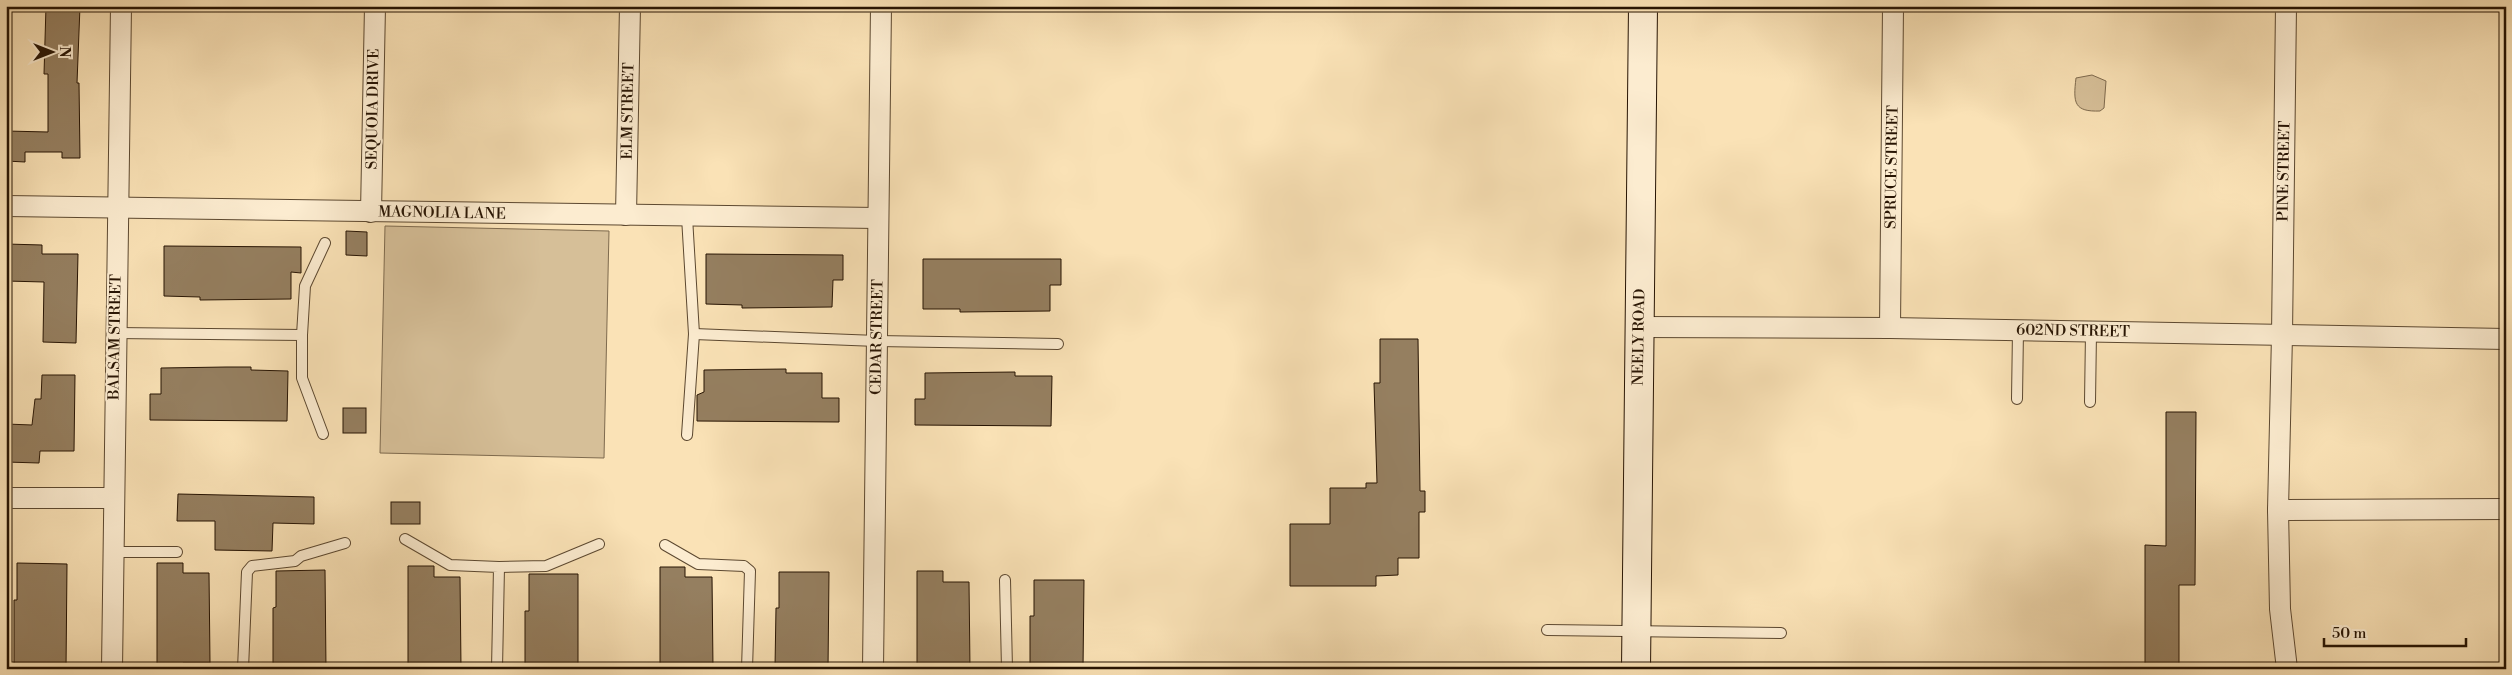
<svg xmlns="http://www.w3.org/2000/svg" width="2512" height="675" font-family="'Libre Bodoni',serif">
  <rect width="100%" height="100%" fill="#fae2b6"/>
  <filter id="stains"><feTurbulence type="fractalNoise" baseFrequency=".004" numOctaves="4"/><feColorMatrix values="0 0 0 0 .2 0 0 0 0 .09 0 0 0 0 .02 0 0 0 .5 -.17"/></filter>
  <radialGradient id="worn" r=".72"><stop offset=".6" stop-color="#630" stop-opacity="0"/><stop offset="1" stop-color="#630" stop-opacity=".3"/></radialGradient>
  <g fill="#d6bf98" stroke="#7e6a4e">
    <path d="M 2092,75 L 2106,81 L 2104,108 L 2100,111 C 2074,112 2073,103 2076,78 Z"/>
    <polygon points="385,226 609,231 604,458 380,453"/>
  </g>
  <g fill="#957f60" stroke="#271403">
    <polygon points="46,6 80,6 77,83 79,83 80,158 62,158 62,152 25,152 25,162 6,161 6,131 48,132 48,74 44,74"/>
    <polygon points="346,231 367,232 367,256 346,255"/>
    <polygon points="6,244 42,245 42,254 78,254 76,343 43,342 44,282 6,281"/>
    <polygon points="164,246 301,247 301,273 291,272 291,299 200,300 200,297 164,296"/>
    <polygon points="706,254 843,255 843,280 833,280 832,307 742,308 742,305 706,304"/>
    <polygon points="923,259 1061,259 1061,285 1050,285 1050,311 960,312 960,309 923,309"/>
    <polygon points="1380,339 1418,339 1420,491 1425,491 1425,512 1419,512 1419,558 1398,558 1398,575 1376,576 1376,586 1290,586 1290,524 1330,524 1330,488 1366,488 1366,483 1377,483 1374,383 1380,383"/>
    <polygon points="226,367 251,367 251,370 288,371 287,421 150,420 150,394 161,394 161,368"/>
    <polygon points="786,369 786,373 822,373 822,398 839,398 839,422 697,421 697,395 704,392 704,370"/>
    <polygon points="1015,372 1015,376 1052,376 1051,426 915,425 915,399 925,399 925,373"/>
    <polygon points="42,375 75,375 74,451 40,451 39,463 6,462 6,424 32,425 35,399 41,399"/>
    <rect x="343" y="408" width="23" height="25"/>
    <polygon points="2166,412 2196,412 2195,585 2179,585 2179,669 2145,669 2145,545 2166,546"/>
    <polygon points="178,494 314,497 314,524 273,523 272,551 215,550 215,521 177,521"/>
    <rect x="391" y="502" width="29" height="22"/>
    <polygon points="17,563 67,564 66,669 14,669 14,600 17,600"/>
    <polygon points="157,563 183,563 183,573 209,573 210,663 183,663 183,669 157,669"/>
    <polygon points="408,566 434,566 434,577 460,577 461,667 408,669"/>
    <polygon points="660,567 685,567 685,577 712,577 713,668 660,669"/>
    <polygon points="325,570 326,669 273,666 273,608 276,607 276,571"/>
    <polygon points="917,571 943,571 943,582 969,582 970,669 917,669"/>
    <polygon points="779,572 829,572 828,669 775,667 776,608 779,608"/>
    <polygon points="529,574 578,574 578,669 525,669 525,611 529,611"/>
    <polygon points="1034,580 1084,580 1083,669 1030,669 1030,616 1034,616"/>
  </g>
  <g fill="none" stroke-linecap="round" stroke-linejoin="round">
    <defs>
      <g id="lane">
        <polyline points="115,333 302,335 302,378 323,434"/>
        <polyline points="694,334 877,341 1058,344"/>
        <polyline points="302,335 305,286 325,243"/>
        <polyline points="2017,399 2018,330"/>
        <polyline points="2090,402 2091,332"/>
        <polyline points="687,435 694,334 687,217"/>
        <polyline points="405,539 450,565 499,567 497,669"/>
        <polyline points="665,545 698,564 744,566 750,571 747,669"/>
        <polyline points="113,552 177,552"/>
        <polyline points="499,567 546,566 599,544"/>
        <polyline points="1005,580 1007,669"/>
        <polyline points="1547,630 1781,633"/>
        <polyline points="243,669 247,572 252,566 295,561 301,556 345,543"/>
      </g>
      <g id="street">
        <polyline points="2286,6 2282,335 2278,510 2280,609 2287,669"/>
        <polyline points="6,206 878,218"/>
        <polyline points="371,212 375,6"/>
        <polyline points="626,215 630,6"/>
        <polyline points="1640,327 1890,328 2506,339"/>
        <polyline points="1890,328 1893,6"/>
        <polyline points="6,498 113,498"/>
        <polyline points="2278,510 2506,509"/>
        <polyline points="112,669 121,6"/>
        <polyline points="873,669 881,6"/>
      </g>
      <polyline id="secondary" points="1636,669 1643,6"/>
    </defs>
    <use href="#lane" stroke="#5c4830" stroke-width="12"/>
    <use href="#street" stroke="#5c4830" stroke-width="22"/>
    <use href="#secondary" stroke="#271403" stroke-width="30"/>
    <use href="#lane" stroke="#fcecd0" stroke-width="10"/>
    <use href="#street" stroke="#fcecd0" stroke-width="20"/>
    <use href="#secondary" stroke="#fcecd0" stroke-width="28"/>
  </g>
  <g text-anchor="middle" dominant-baseline="central" stroke-width="4" stroke-linejoin="round" paint-order="stroke">
    <g font-size="15" fill="#271403" stroke="#fcecd0">
      <text transform="translate(373 109) rotate(-89)">SEQUOIA DRIVE</text>
      <text transform="translate(628 111) rotate(-89)">ELM STREET</text>
      <text transform="translate(1892 167) rotate(-89)">SPRUCE STREET</text>
      <text transform="translate(2284 171) rotate(-89)">PINE STREET</text>
      <text transform="translate(442 213) rotate(1)">MAGNOLIA LANE</text>
      <text transform="translate(2073 331) rotate(1)">602ND STREET</text>
      <text transform="translate(115 337) rotate(-89)">BALSAM STREET</text>
      <text transform="translate(877 337) rotate(-89)">CEDAR STREET</text>
      <text transform="translate(1639 337) rotate(-89)">NEELY ROAD</text>
    </g>
  </g>
  <rect width="2512" height="675" fill="none" stroke="#fae2b6" stroke-width="25"/>
  <rect x="8" y="8" width="2497" height="660" fill="none" stroke="#271403" stroke-width="2.5"/>
  <rect x="12" y="12" width="2487" height="650" fill="none" stroke="#271403"/>
  <g transform="translate(52 52) rotate(90)" stroke="#fcecd0" stroke-width="4" paint-order="stroke">
  <path d="M0-4L9 19L0 12L-9 19Z" fill="#271403"/>
  <text y="-8" font-size="14" font-weight="bold" text-anchor="middle" fill="#271403">N</text>
  </g>
  <path d="M2324 638v8h142v-8" fill="none" stroke="#271403" stroke-width="2.5"/>
  <text x="2332" y="638" font-size="15" fill="#271403" stroke="#fcecd0" stroke-width="4" paint-order="stroke">50 m</text>
  <rect width="100%" height="100%" filter="url(#stains)"/>
  <rect width="100%" height="100%" fill="url(#worn)"/>
</svg>
